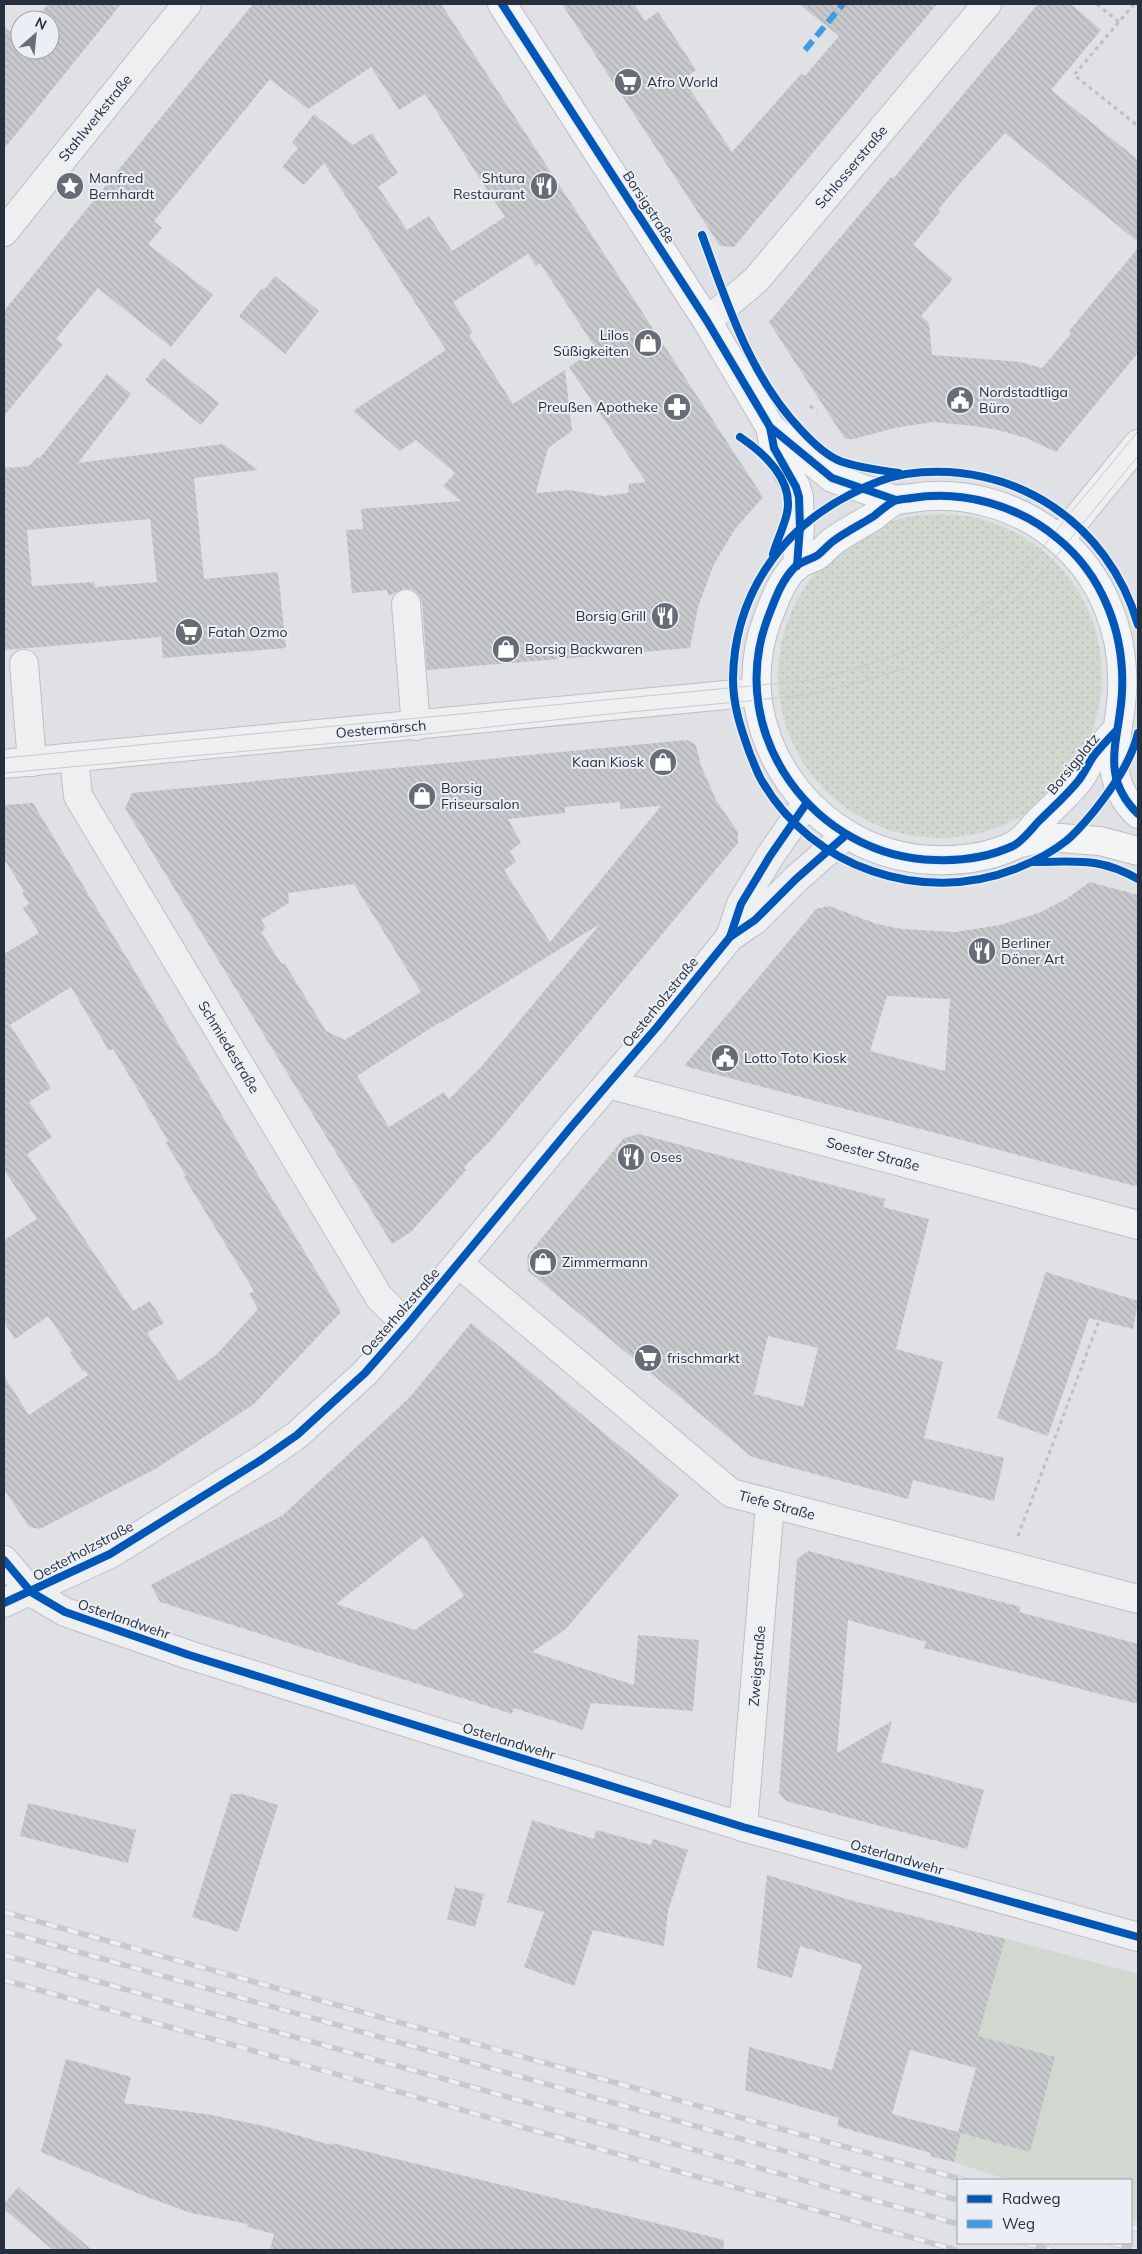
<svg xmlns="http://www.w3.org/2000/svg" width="1142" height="2254" font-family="Mulish,sans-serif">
  <defs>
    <pattern id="grass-dots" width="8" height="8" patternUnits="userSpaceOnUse" patternTransform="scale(1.25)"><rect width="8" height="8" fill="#d0d8cf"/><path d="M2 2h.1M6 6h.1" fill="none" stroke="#b2bab3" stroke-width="1.8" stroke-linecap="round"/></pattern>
    <pattern id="building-back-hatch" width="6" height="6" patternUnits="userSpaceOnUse" patternTransform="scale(1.25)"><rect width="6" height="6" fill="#c7c9cc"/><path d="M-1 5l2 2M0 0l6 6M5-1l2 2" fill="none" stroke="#abadb0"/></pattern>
  </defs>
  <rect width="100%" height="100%" fill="#dfe1e4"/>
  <circle fill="url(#grass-dots)" cx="940" cy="676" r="162"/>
  <polygon fill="#d0d8cf" points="988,1934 1138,1974 1138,2222 1131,2220 1131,2180 1009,2180 954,2162 961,2133 1030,2152 966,2017"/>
  <g fill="url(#building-back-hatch)" fill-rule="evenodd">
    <polygon points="48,4 121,4 4,149 4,27 19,39 20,38 20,50 50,50 50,20 35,20"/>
    <path d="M 253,4 L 441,4 L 763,497 L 735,529 L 714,564 L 698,607 L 690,648 L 427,670 L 422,603 L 419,595 L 413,590 L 405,588 L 388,596 L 387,590 L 352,593 L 346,530 L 363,529 L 361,509 L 461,501 L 443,486 L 455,473 L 416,440 L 400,451 L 353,411 L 446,350 L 324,163 L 304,185 L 282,167 L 298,148 L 292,142 L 314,114 L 353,145 L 372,133 L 398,173 L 378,187 L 407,230 L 429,216 L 452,251 L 505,217 L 425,94 L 399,110 L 371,67 L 308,109 L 270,79 L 154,221 L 162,228 L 148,244 L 213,295 L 171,347 L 98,288 L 56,339 L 63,344 L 4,416 L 4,311 ZM 528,254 L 536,266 L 540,263 L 596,349 L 569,367 L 646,482 L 629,484 L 628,493 L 603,496 L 569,490 L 536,493 L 548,448 L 572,431 L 565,370 L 513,404 L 469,335 L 473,333 L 453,302 Z"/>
    <polygon points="562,4 634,4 645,21 658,12 696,70 683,79 732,152 801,74 805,76 839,36 799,4 937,4 734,247 720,246"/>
    <polygon points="1038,4 1071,4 1101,30 1051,90 1138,160 1138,242 1005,133 961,182 938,210 940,212 913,245 953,279 921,316 929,323 932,355 1020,362 1042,368 1071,334 1069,331 1138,248 1138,353 1056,452 1026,438 998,430 975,426 933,422 894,428 854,439 845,439 769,322 891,177 893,179"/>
    <polygon points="275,276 319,311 285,354 239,316 262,288 264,290"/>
    <polygon points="163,358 219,403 201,425 145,380"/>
    <path d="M 107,374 L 131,394 L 78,463 L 223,444 L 258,470 L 194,478 L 204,579 L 278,572 L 286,648 L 163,658 L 161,637 L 4,650 L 4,468 L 29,466 L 37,457 L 39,459 ZM 150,519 L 157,582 L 95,587 L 94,582 L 32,586 L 27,530 Z"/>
    <path d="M 687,740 L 696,745 L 701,766 L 716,800 L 738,832 L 738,843 L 491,1140 L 464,1167 L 466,1170 L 453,1185 L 411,1232 L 392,1244 L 125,808 L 132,793 ZM 620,802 L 620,809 L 661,806 L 550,942 L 504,870 L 516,862 L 510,851 L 521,843 L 508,819 L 565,813 L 565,807 ZM 354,884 L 421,992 L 345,1040 L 326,1031 L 285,964 L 281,963 L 261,932 L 266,928 L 261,920 L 289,903 L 288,893 ZM 600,924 L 481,1067 L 449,1099 L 444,1092 L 389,1127 L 357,1076 L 440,1022 L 441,1023 Z"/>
    <path d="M 33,803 L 341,1312 L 254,1404 L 157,1468 L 40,1529 L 29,1527 L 4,1489 L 4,1376 L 29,1415 L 88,1375 L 85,1370 L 83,1372 L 70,1352 L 72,1351 L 48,1316 L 15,1339 L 4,1322 L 4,1240 L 37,1219 L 4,1170 L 4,954 L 39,933 L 23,908 L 29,904 L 22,893 L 24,891 L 4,859 L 4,805 ZM 71,987 L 109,1051 L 113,1049 L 135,1085 L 168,1141 L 166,1143 L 186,1176 L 184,1177 L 254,1291 L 249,1294 L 258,1309 L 216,1355 L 179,1381 L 147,1333 L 164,1323 L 150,1301 L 133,1311 L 27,1154 L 52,1137 L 29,1102 L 51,1088 L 10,1025 Z"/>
    <path d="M 1090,882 L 1138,895 L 1138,1187 L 684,1066 L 816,909 L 829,906 L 877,924 L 901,929 L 955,932 L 1000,925 L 1039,913 L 1066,899 ZM 887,996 L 950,999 L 945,1071 L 870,1051 Z"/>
    <path d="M 639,1134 L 885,1199 L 883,1207 L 929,1219 L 896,1349 L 943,1362 L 924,1438 L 1004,1458 L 994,1501 L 913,1480 L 908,1499 L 752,1457 L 528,1271 L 527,1256 L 624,1138 ZM 768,1336 L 818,1348 L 803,1407 L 754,1394 Z"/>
    <polygon points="1046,1272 1138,1301 1133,1329 1089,1318 1048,1436 997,1418"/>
    <path d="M 471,1323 L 679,1495 L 566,1629 L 532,1652 L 634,1685 L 638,1635 L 699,1640 L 693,1711 L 591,1703 L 583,1730 L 514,1708 L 512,1714 L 160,1602 L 151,1585 L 283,1515 L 409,1398 ZM 423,1536 L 464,1596 L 415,1630 L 336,1604 Z"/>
    <polygon points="808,1551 1021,1607 1019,1612 1138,1644 1138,1704 924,1648 926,1642 848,1620 837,1753 892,1721 881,1762 984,1790 967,1849 786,1801 779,1793 797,1559"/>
    <polygon points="231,1794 242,1794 278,1805 238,1932 192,1917"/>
    <polygon points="28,1803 136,1830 128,1863 20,1836"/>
    <polygon points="532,1820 594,1839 596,1830 651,1845 653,1839 688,1850 668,1911 664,1946 593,1930 574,1986 524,1967 544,1912 507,1902"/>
    <path d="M 767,1875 L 850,1900 L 1005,1939 L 978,2036 L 1055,2057 L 1030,2152 L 961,2133 L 954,2162 L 930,2156 L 931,2153 L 837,2126 L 839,2118 L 745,2090 L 749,2047 L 832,2070 L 862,1965 L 800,1946 L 792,1978 L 757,1968 ZM 910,2050 L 976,2068 L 958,2132 L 892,2114 Z"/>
    <polygon points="455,1887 484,1894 475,1927 447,1919"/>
    <polygon points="66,2059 131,2077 124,2103 212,2115 272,2128 331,2145 332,2143 724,2240 723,2250 270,2250 274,2234 247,2227 248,2224 191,2213 144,2196 41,2152"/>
    <polygon points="18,2187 92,2250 53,2250 4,2209 4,2204"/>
  </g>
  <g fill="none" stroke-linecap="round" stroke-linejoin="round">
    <defs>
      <g id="minor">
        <polyline points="4,232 187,4"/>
        <polyline points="707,321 756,280 987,4"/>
        <polyline points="1060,539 1138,444"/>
        <polyline points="406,604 416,726"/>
        <polyline points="24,664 32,762"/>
        <polyline points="74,758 78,796 379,1297 407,1325"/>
        <polyline points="4,764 757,692"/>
        <polyline points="730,937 741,904 770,856 806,804"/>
        <polyline points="608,1084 1138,1225"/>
        <polyline points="459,1264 731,1493 1138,1599"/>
        <polyline points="4,1560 31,1592 65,1612 189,1655 743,1827 1138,1937"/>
        <polyline points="4,1603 110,1554 261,1460 297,1435 332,1403 365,1373 407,1325 571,1127 657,1027 730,937 755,920 796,879 846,835"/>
        <polyline points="743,1827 770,1504"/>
      </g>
      <g id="major">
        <polyline points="502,4 707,321 770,427 774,448 796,487 799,497 800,527 797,566"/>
        <polyline points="770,427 832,478 896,500"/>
        <path d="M 1116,731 C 1109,738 1102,746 1095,754 C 1089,762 1085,772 1079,780 C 1067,795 1053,807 1040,820 C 1032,828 1023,841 1013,846 C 989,857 961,861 935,860 C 815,857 725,735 767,620 C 774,602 781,580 796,566 C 802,561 812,559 818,555 C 823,551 827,546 832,542 C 845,532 860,525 874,516 C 880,511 887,505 894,501 C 899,499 906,499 912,498 C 962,490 1018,505 1057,538 C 1103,575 1125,634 1122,692 C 1120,739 1098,775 1138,814"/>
        <polyline points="1016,844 1048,837 1100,841 1138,851"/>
      </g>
    </defs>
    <use href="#minor" stroke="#bdbfc2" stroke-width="30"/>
    <use href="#major" stroke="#bbbec2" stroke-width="30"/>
    <g stroke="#bebfc4" stroke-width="3" stroke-dasharray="4 4" stroke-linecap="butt">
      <polyline points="1097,4 1119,22"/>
      <polyline points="1134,4 1074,75 1138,126"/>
      <polyline points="810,406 817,411"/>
      <polyline points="1018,1536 1105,1305"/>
    </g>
    <use href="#minor" stroke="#eeeff1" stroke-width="28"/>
    <use href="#major" stroke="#f3f4f5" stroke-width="28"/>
    <g stroke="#c7c9cc" stroke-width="1">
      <path d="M 4,758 L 812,680 C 877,664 938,644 991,600 C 1020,576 1044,546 1068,516 C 1091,488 1115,460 1138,431"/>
      <polyline points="4,773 380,739 609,714 758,700 813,694 863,681 907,668 937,652 970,633 1001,612 1029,587 1049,565 1138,456"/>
    </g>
    <defs>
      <g id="rail">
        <polyline points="4,1912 964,2180"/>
        <polyline points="4,1931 958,2200"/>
        <polyline points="4,1955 958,2224"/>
        <polyline points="4,1980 956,2250"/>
        <polyline points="1131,2227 1138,2229"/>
        <polyline points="1025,2243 1052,2250"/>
        <polyline points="1111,2243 1138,2250"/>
      </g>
    </defs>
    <use href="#rail" stroke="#c7c9cc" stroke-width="5.5"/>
    <use href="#rail" stroke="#ebeff5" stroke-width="4" stroke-dasharray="11" stroke-linecap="butt"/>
    <polyline stroke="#3c9de3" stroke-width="6" stroke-dasharray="12 6" stroke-linecap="butt" points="805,50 843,4"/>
    <defs>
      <g id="cycleway">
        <polyline points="502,4 707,321 770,427 774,448 796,487 799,497 800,527 797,566"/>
        <path d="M 702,235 C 728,305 749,375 801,430 C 812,442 825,455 840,461 C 859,468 879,470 899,473"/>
        <polyline points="770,427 832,478 896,500"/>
        <path d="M 740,437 C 764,453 794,480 787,513 C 784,527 777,540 773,554"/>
        <path d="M 1138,625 C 1109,523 1013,459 906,474 C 887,477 868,485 851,494 C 778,531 734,598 733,679 C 733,706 741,729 750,754 C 754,763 757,773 762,781 C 812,868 922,905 1015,869 C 1033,862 1051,853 1066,841 C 1077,832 1086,821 1095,810 C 1113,787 1131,762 1138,733"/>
        <path d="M 1116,731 C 1109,738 1102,746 1095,754 C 1089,762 1085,772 1079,780 C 1067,795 1053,807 1040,820 C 1032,828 1023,841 1013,846 C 989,857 961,861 935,860 C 815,857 725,735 767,620 C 774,602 781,580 796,566 C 802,561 812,559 818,555 C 823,551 827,546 832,542 C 845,532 860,525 874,516 C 880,511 887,505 894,501 C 899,499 906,499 912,498 C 962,490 1018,505 1057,538 C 1103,575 1125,634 1122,692 C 1120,739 1098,775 1138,814"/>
        <path d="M 1034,862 C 1078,862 1099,857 1138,879"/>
        <polyline points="730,937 741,904 770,856 806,804"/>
        <polyline points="4,1560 31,1592 65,1612 189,1655 743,1827 1138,1937"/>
        <polyline points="4,1603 110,1554 261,1460 297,1435 332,1403 365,1373 407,1325 571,1127 657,1027 730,937 755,920 796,879 846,835"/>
      </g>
    </defs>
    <use href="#cycleway" stroke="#ebeff5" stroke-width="11"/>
    <use href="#cycleway" stroke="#0057b8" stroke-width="8"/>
  </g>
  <defs>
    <symbol id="supermarket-disc" viewBox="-11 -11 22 22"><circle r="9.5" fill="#666d77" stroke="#ebeff5"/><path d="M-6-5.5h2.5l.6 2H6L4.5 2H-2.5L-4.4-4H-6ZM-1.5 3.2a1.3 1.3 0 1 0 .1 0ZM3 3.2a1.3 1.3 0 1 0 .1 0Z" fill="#fff"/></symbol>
    <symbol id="sight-disc" viewBox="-11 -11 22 22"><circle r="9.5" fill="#666d77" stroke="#ebeff5"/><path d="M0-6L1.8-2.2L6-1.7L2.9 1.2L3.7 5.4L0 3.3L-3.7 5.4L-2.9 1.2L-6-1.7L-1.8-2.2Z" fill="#fff"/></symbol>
    <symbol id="restaurant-disc" viewBox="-11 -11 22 22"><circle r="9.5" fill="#666d77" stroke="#ebeff5"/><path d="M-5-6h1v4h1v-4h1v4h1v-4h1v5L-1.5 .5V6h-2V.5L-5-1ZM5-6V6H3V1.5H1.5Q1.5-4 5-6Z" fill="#fff"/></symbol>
    <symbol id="shop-disc" viewBox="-11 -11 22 22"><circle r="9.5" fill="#666d77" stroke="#ebeff5"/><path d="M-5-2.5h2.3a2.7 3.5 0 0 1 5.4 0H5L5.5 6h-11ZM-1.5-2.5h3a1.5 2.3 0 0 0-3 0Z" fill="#fff"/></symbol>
    <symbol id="civic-disc" viewBox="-11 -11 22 22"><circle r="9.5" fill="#666d77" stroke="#ebeff5"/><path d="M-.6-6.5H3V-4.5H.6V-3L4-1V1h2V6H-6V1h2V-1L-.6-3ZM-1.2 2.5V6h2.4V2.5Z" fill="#fff"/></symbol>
    <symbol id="pharmacy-disc" viewBox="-11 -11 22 22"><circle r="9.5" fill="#666d77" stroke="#ebeff5"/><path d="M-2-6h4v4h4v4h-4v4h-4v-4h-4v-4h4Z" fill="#fff"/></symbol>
  </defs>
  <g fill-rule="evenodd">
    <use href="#supermarket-disc" x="612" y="66" width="32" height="32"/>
    <use href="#sight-disc" x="54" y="170" width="32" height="32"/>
    <use href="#restaurant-disc" x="528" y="170" width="32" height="32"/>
    <use href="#shop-disc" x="632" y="327" width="32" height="32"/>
    <use href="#civic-disc" x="944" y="384" width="32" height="32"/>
    <use href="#pharmacy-disc" x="661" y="391" width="32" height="32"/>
    <use href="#restaurant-disc" x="649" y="600" width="32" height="32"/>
    <use href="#supermarket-disc" x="173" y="616" width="32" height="32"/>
    <use href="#shop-disc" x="490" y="633" width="32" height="32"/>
    <use href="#shop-disc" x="647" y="746" width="32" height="32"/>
    <use href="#shop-disc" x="406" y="780" width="32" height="32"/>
    <use href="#restaurant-disc" x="966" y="935" width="32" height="32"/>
    <use href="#civic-disc" x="709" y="1042" width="32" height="32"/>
    <use href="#restaurant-disc" x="615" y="1141" width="32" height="32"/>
    <use href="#shop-disc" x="527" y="1246" width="32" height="32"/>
    <use href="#supermarket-disc" x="632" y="1342" width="32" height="32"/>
  </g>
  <g text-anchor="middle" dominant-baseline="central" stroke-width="4" stroke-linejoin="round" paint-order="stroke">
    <g font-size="14" fill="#252f3d" stroke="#ebeff5" text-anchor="start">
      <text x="647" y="82">Afro World</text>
      <text x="89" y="178">Manfred<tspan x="89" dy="16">Bernhardt</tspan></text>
      <text x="525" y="178" text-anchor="end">Shtura<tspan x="525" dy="16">Restaurant</tspan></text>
      <text x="629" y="335" text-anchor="end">Lilos<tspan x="629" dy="16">Süßigkeiten</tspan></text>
      <text x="979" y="392">Nordstadtliga<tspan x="979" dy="16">Büro</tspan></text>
      <text x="658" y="407" text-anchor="end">Preußen Apotheke</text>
      <text x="646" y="616" text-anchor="end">Borsig Grill</text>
      <text x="208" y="632">Fatah Ozmo</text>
      <text x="525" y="649">Borsig Backwaren</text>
      <text x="644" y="762" text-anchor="end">Kaan Kiosk</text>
      <text x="441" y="788">Borsig<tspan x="441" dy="16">Friseursalon</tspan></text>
      <text x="1001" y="943">Berliner<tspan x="1001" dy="16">Döner Art</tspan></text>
      <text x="744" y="1058">Lotto Toto Kiosk</text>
      <text x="650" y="1157">Oses</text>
      <text x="562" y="1262">Zimmermann</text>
      <text x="667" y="1358">frischmarkt</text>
    </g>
    <g font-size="14" fill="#252f3d" stroke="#ebeff5">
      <text transform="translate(95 118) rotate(-51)">Stahlwerkstraße</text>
      <text transform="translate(851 167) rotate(-50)">Schlosserstraße</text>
      <text transform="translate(649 207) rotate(57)">Borsigstraße</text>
      <text transform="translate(381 729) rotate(-5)">Oestermärsch</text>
      <text transform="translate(1073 764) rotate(-51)">Borsigplatz</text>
      <text transform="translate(660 1002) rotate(-51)">Oesterholzstraße</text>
      <text transform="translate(229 1047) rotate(59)">Schmiedestraße</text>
      <text transform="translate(873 1154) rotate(15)">Soester Straße</text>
      <text transform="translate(400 1312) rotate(-49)">Oesterholzstraße</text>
      <text transform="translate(777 1505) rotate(15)">Tiefe Straße</text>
      <text transform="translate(83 1551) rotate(-28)">Oesterholzstraße</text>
      <text transform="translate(124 1619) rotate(19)">Osterlandwehr</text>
      <text transform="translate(757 1666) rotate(-85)">Zweigstraße</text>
      <text transform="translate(509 1741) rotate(17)">Osterlandwehr</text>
      <text transform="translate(897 1857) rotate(16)">Osterlandwehr</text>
    </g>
  </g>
  <rect width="1142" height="2254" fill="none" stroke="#252f3d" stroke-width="10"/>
  <rect x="957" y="2179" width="175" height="65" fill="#ebeff5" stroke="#9ca2ab"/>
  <rect x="967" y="2195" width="25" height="8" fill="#0057b8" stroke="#9ca2ab"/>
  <text x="1002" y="2204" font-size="15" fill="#252f3d">Radweg</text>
  <rect x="967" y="2220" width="25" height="8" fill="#3c9de3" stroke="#9ca2ab"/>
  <text x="1002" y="2229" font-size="15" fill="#252f3d">Weg</text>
  <g transform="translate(35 35) rotate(27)"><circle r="24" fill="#ebeff5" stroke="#9ca2ab"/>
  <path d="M0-4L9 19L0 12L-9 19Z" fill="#666d77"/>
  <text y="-8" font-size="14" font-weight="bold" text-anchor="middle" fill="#252f3d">N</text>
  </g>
</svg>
